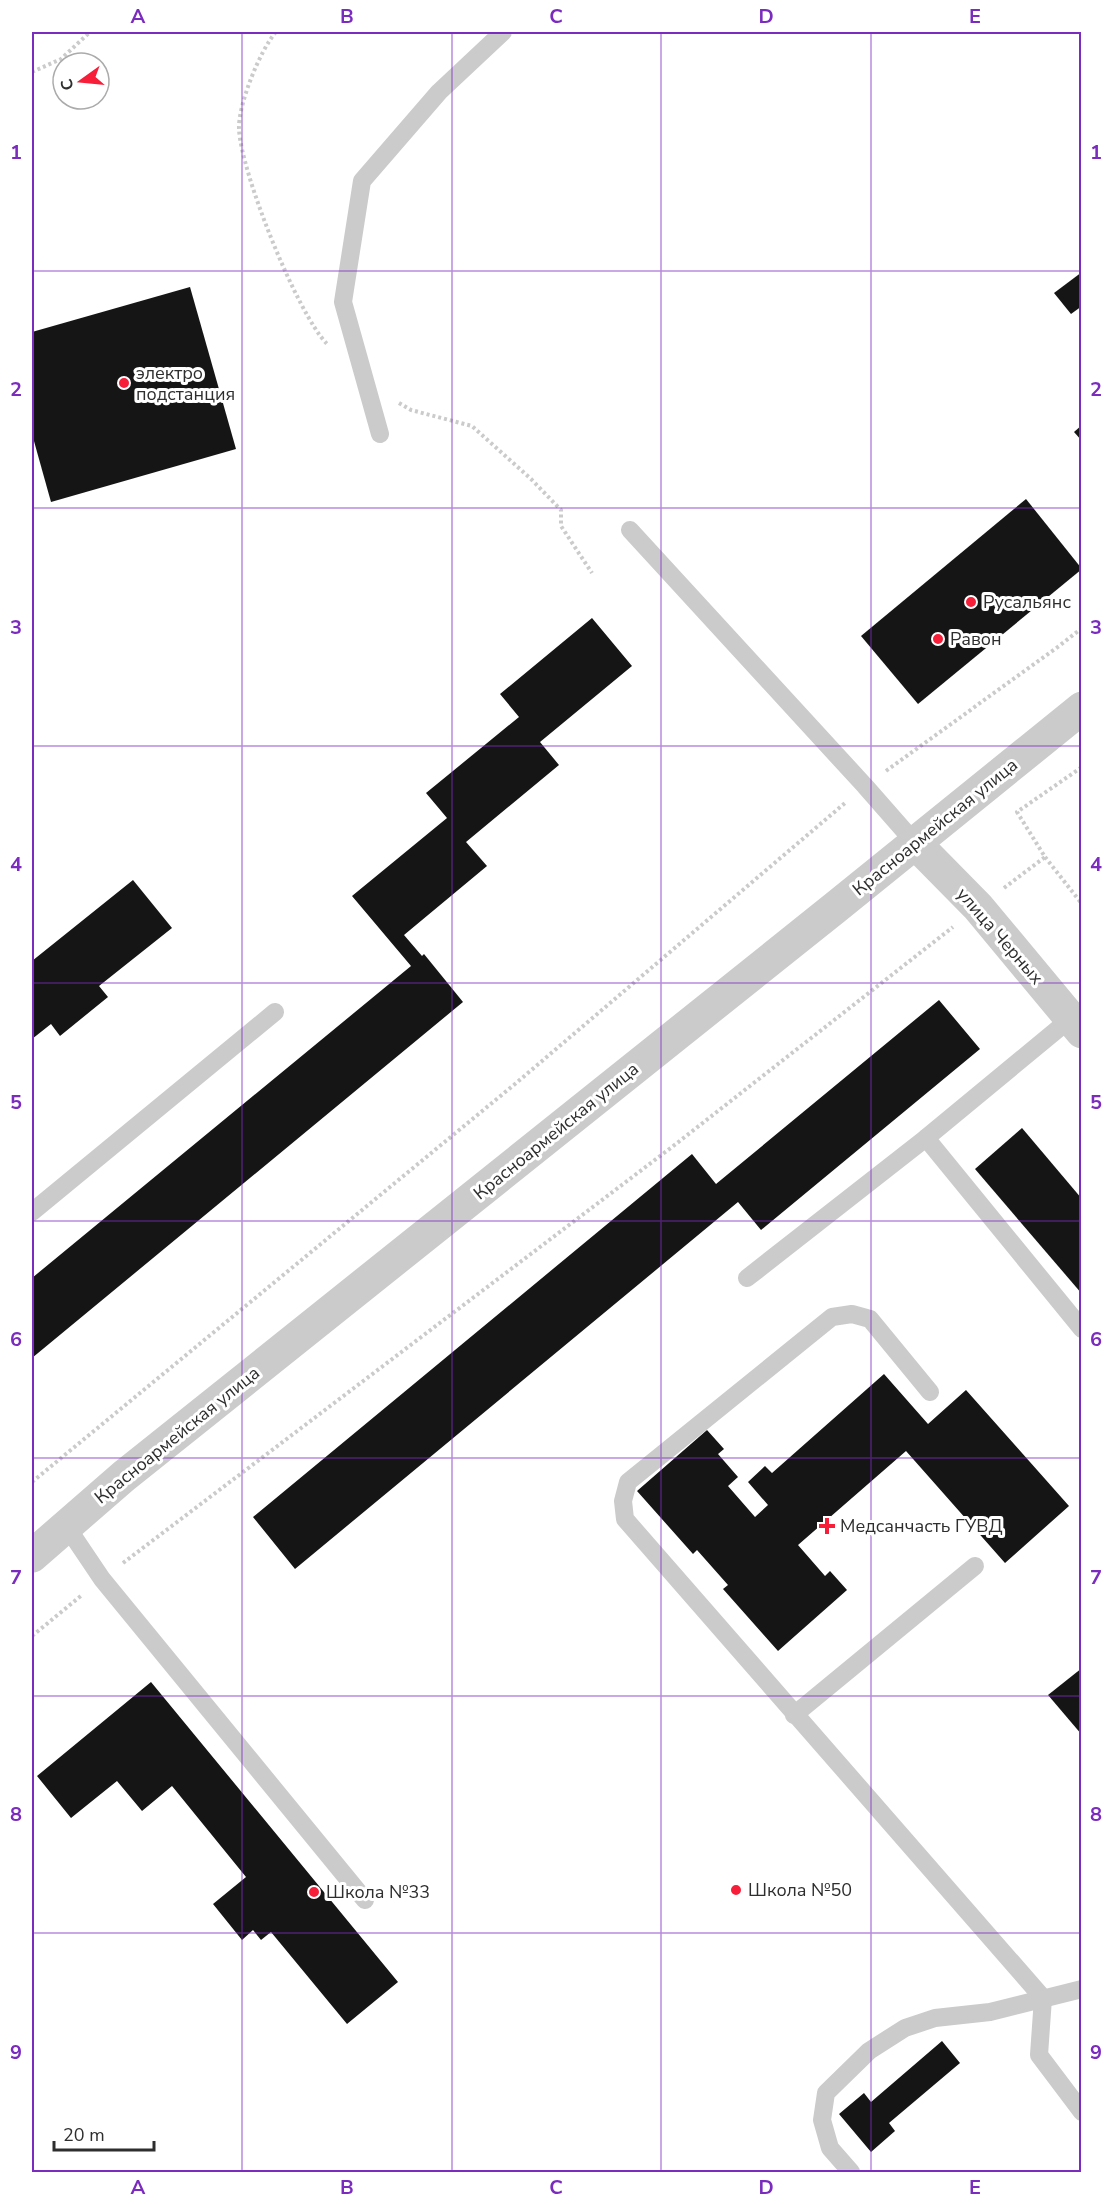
<svg xmlns="http://www.w3.org/2000/svg" width="1113" height="2204" font-family="'Nunito Sans',sans-serif">
  <rect width="100%" height="100%" fill="#fff"/>
  <g fill="#151515">
    <polygon points="1082,272 1082,306 1071,314 1054,293"/>
    <polygon points="190,287 236,449 51,502 32,434 32,332"/>
    <polygon points="1082,425 1082,441 1074,432"/>
    <polygon points="1026,499 1082,569 918,704 861,636"/>
    <polygon points="592,618 632,666 540,742 559,765 466,842 487,866 404,935 422,956 424,954 463,1002 32,1358 32,1278 411,966 352,896 447,818 426,793 519,717 500,694"/>
    <polygon points="133,880 172,928 99,986 108,997 60,1036 51,1024 32,1039 32,961"/>
    <polygon points="939,1000 980,1049 761,1230 738,1202 295,1569 253,1517 692,1154 716,1184"/>
    <polygon points="1022,1128 1082,1199 1082,1294 975,1169"/>
    <polygon points="884,1374 928,1424 966,1390 1069,1506 1005,1563 906,1451 798,1545 825,1576 830,1571 847,1590 778,1651 723,1589 728,1585 697,1550 693,1554 637,1491 707,1430 724,1449 718,1454 738,1477 728,1486 755,1517 768,1505 748,1482 765,1466 772,1473"/>
    <polygon points="1082,1668 1082,1735 1048,1695"/>
    <polygon points="151,1682 398,1982 347,2024 271,1932 261,1940 253,1930 242,1940 213,1904 246,1877 172,1786 142,1811 117,1781 71,1818 37,1776"/>
    <polygon points="942,2041 960,2063 889,2123 895,2131 871,2152 839,2114 864,2093 871,2102"/>
  </g>
  <g fill="none" stroke-linecap="round" stroke-linejoin="round">
    <g stroke="#cbcbcb" stroke-width="4" stroke-dasharray="3 3" stroke-linecap="butt">
      <path d="M 276,32 C 260,50 238,105 239,129 C 241,173 297,313 327,344"/>
      <polyline points="32,72 61,59 90,32"/>
      <polyline points="399,403 411,410 472,426 531,479 561,510 561,526 592,573"/>
      <polyline points="886,771 1059,646 1082,628"/>
      <polyline points="1045,857 1082,904"/>
      <polyline points="1004,888 1045,857 1017,812 1082,767"/>
      <polyline points="32,1482 515,1084 845,803"/>
      <polyline points="123,1563 672,1147 953,927"/>
      <polyline points="32,1636 82,1595"/>
    </g>
    <g stroke="#cbcbcb" stroke-width="18">
      <polyline points="380,434 343,302 362,181 439,92 503,32"/>
      <polyline points="630,530 865,786 915,843"/>
      <polyline points="926,1138 1082,1329"/>
      <polyline points="32,1212 275,1012"/>
      <polyline points="747,1278 926,1138 1070,1019"/>
      <polyline points="930,1392 870,1319 852,1314 832,1317 628,1482 623,1501 625,1519 1043,1998 1039,2055 1082,2112"/>
      <polyline points="67,1527 102,1579 365,1900"/>
      <polyline points="794,1715 975,1566"/>
      <polyline points="851,2172 830,2148 822,2120 826,2093 869,2051 905,2028 935,2018 990,2012 1082,1989"/>
    </g>
    <g stroke="#cbcbcb" stroke-width="33">
      <polyline points="915,843 978,907 1082,1032"/>
      <polyline points="32,1556 124,1476 836,907 1082,708"/>
    </g>
  </g>
  <path fill="none" stroke="#7b2cbf" stroke-width="1.5" stroke-opacity="0.55" d="M 242,32 L 242,2172M 452,32 L 452,2172M 661,32 L 661,2172M 871,32 L 871,2172M 32,271 L 1082,271M 32,508 L 1082,508M 32,746 L 1082,746M 32,983 L 1082,983M 32,1221 L 1082,1221M 32,1458 L 1082,1458M 32,1696 L 1082,1696M 32,1933 L 1082,1933"/>
  <g fill="#f61e38" stroke="#fff" stroke-width="2">
    <circle cx="124" cy="383" r="6"/>
    <circle cx="971" cy="602" r="6"/>
    <circle cx="938" cy="639" r="6"/>
    <path d="M824 1517h6v6h6v6h-6v6h-6v-6h-6v-6h6z"/>
    <circle cx="736" cy="1890" r="6"/>
    <circle cx="314" cy="1892" r="6"/>
  </g>
  <g text-anchor="middle" dominant-baseline="central" stroke-width="6" stroke-linejoin="round" paint-order="stroke">
    <g font-size="18" fill="#2e2e2e" stroke="#fff" text-anchor="start">
      <text x="136" y="373">электро<tspan x="136" dy="21">подстанция</tspan></text>
      <text x="983" y="602">Русальянс</text>
      <text x="950" y="639">Равон</text>
      <text x="840" y="1526">Медсанчасть ГУВД</text>
      <text x="748" y="1890">Школа №50</text>
      <text x="326" y="1892">Школа №33</text>
    </g>
    <g font-size="18" fill="#2e2e2e" stroke="#fff">
      <text transform="translate(935 827) rotate(-39)">Красноармейская улица</text>
      <text transform="translate(1000 936) rotate(49)">улица Черных</text>
      <text transform="translate(556 1131) rotate(-39)">Красноармейская улица</text>
      <text transform="translate(177 1435) rotate(-39)">Красноармейская улица</text>
    </g>
  </g>
  <rect width="1113" height="2204" fill="none" stroke="#ffffff" stroke-width="66"/>
  <g transform="translate(81 81) rotate(255)"><circle r="28" fill="#ffffff" stroke="#ababab" stroke-width="1.5"/>
  <path d="M0-4.5L10 22L0 15L-10 22Z" fill="#f61e38"/>
  <text y="-9" font-size="16" font-weight="bold" text-anchor="middle" fill="#2e2e2e">С</text>
  </g>
  <path d="M54 2141v9h100v-9" fill="none" stroke="#2e2e2e" stroke-width="3"/>
  <text x="63" y="2141" font-size="18" fill="#2e2e2e" stroke="#ffffff" stroke-width="4.5" paint-order="stroke">20 m</text>
  <rect x="33" y="33" width="1047" height="2138" fill="none" stroke="#7b2cbf" stroke-width="2"/>
  <g font-size="20" text-anchor="middle" font-weight="bold" fill="#7b2cbf">
    <text x="138" y="23">A</text>
    <text x="347" y="23">B</text>
    <text x="556" y="23">C</text>
    <text x="766" y="23">D</text>
    <text x="975" y="23">E</text>
    <text x="16" y="159">1</text>
    <text x="1096" y="159">1</text>
    <text x="16" y="396">2</text>
    <text x="1096" y="396">2</text>
    <text x="16" y="634">3</text>
    <text x="1096" y="634">3</text>
    <text x="16" y="871">4</text>
    <text x="1096" y="871">4</text>
    <text x="16" y="1109">5</text>
    <text x="1096" y="1109">5</text>
    <text x="16" y="1346">6</text>
    <text x="1096" y="1346">6</text>
    <text x="16" y="1584">7</text>
    <text x="1096" y="1584">7</text>
    <text x="16" y="1821">8</text>
    <text x="1096" y="1821">8</text>
    <text x="16" y="2059">9</text>
    <text x="1096" y="2059">9</text>
    <text x="138" y="2194">A</text>
    <text x="347" y="2194">B</text>
    <text x="556" y="2194">C</text>
    <text x="766" y="2194">D</text>
    <text x="975" y="2194">E</text>
  </g>
</svg>
